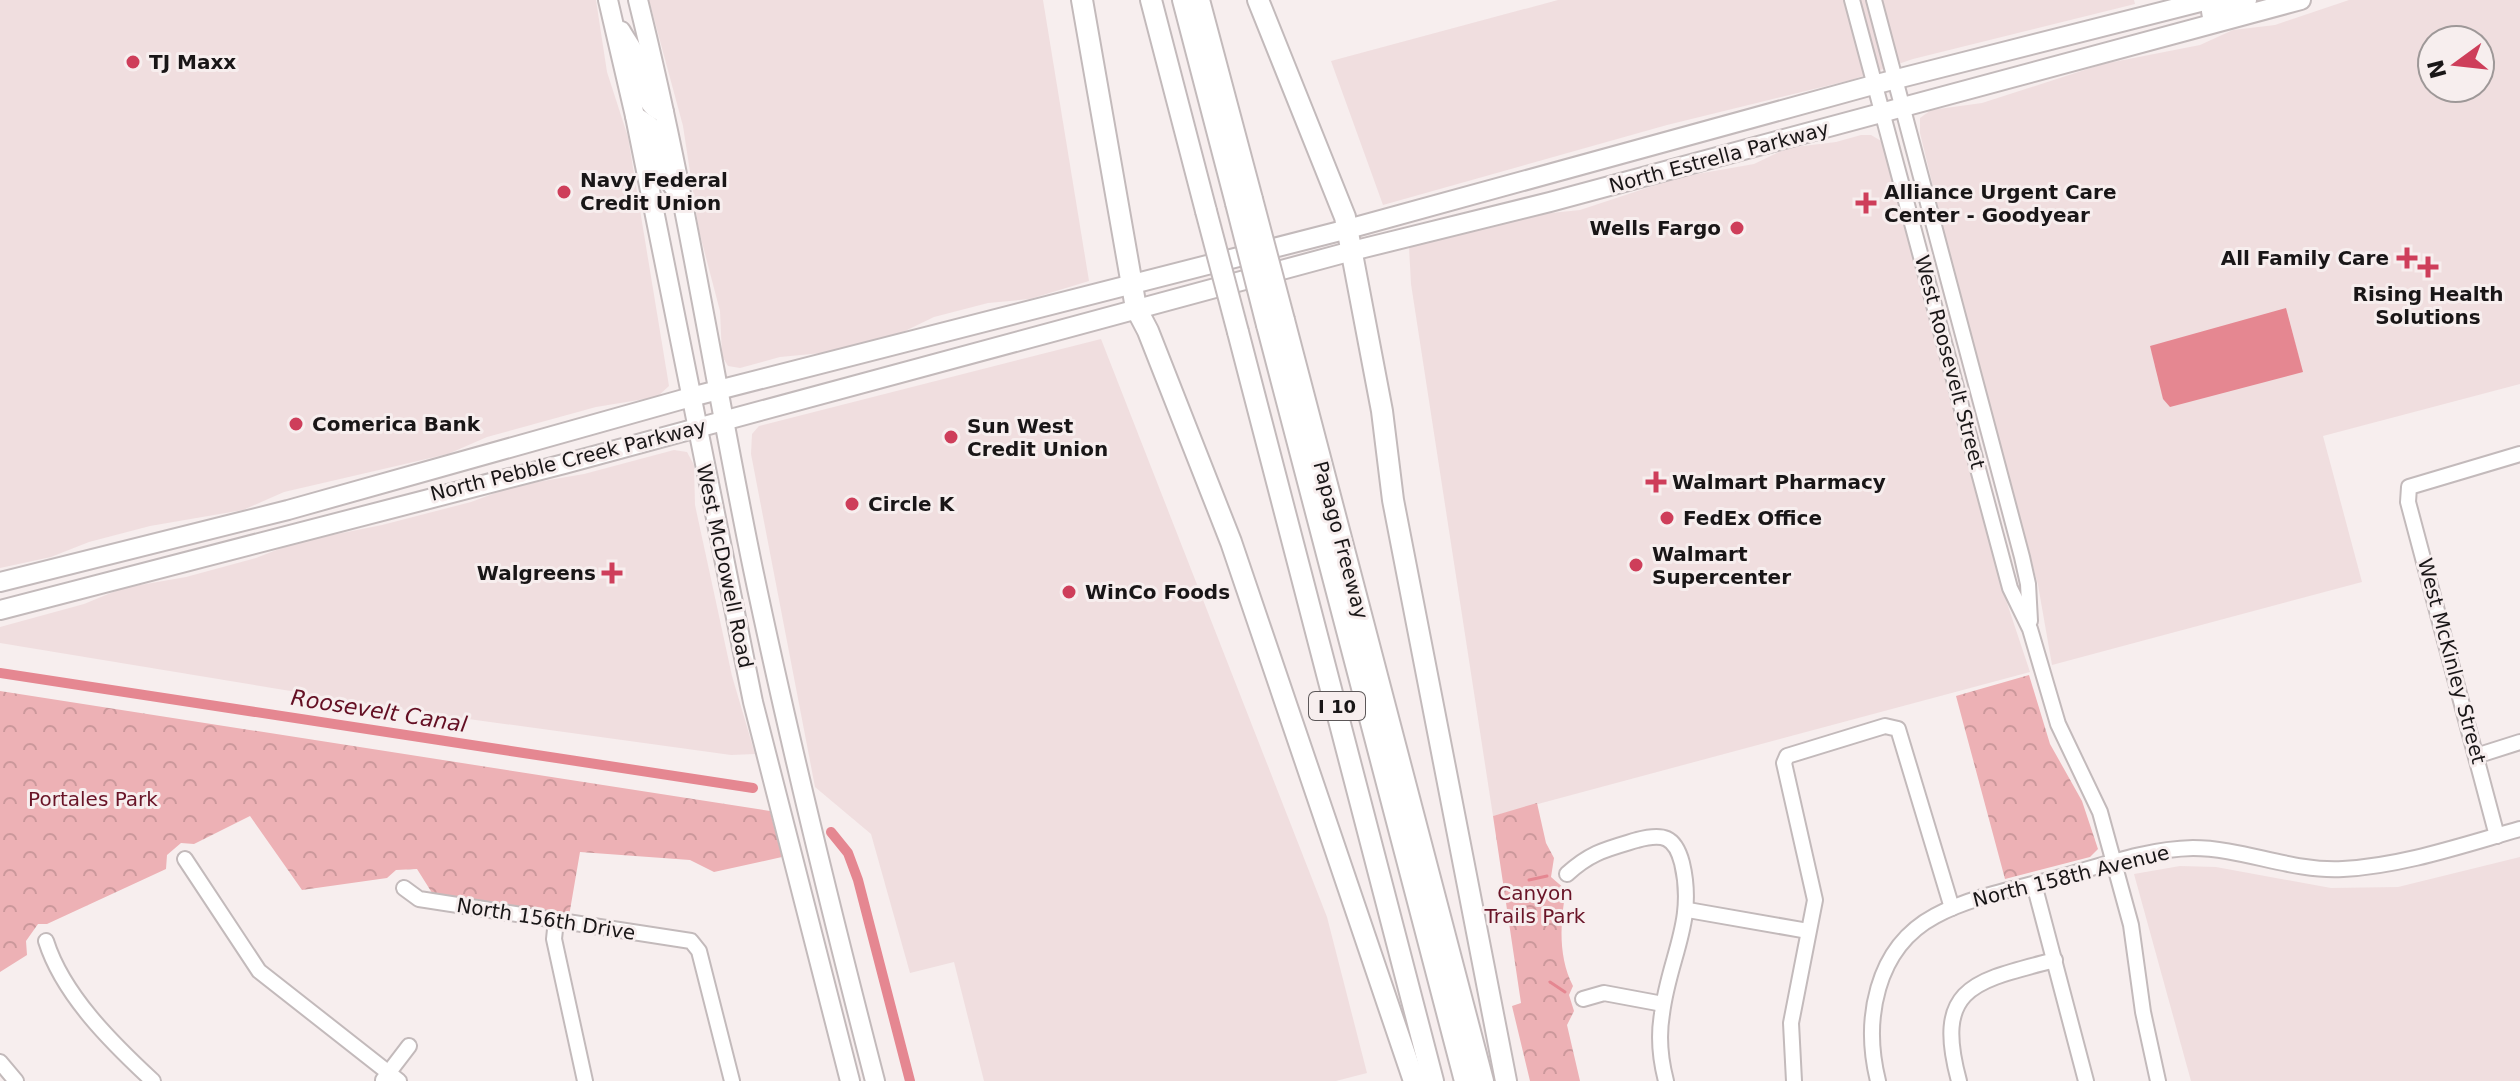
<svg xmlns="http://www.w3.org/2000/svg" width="2520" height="1081" font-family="'DejaVu Sans',sans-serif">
  <defs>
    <pattern id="park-crowns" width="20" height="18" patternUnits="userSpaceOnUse" patternTransform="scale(2)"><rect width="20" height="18" fill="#edb1b5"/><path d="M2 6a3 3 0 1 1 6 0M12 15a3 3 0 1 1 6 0" fill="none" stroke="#cb989b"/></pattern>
  </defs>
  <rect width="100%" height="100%" fill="#f7eeee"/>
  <g fill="#f0dedf" fill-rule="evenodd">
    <polygon points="0,0 596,0 607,72 628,137 669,386 657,397 596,407 487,437 448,454 284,492 243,510 150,526 89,542 51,557 0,568"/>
    <polygon points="649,0 1043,0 1089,281 1030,299 988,303 934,317 903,332 822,353 780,357 740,368 728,366 722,356 720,311 699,231 683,126"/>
    <polygon points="1558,0 2134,0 2135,4 1913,59 1851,80 1667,125 1383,205 1331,61"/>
    <path d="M 2349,0 L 2520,0 L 2520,384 L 2323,436 L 2362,582 L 2052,665 L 2038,585 L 1956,281 L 1920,133 L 1920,118 L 1931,110 L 1982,103 L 2103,64 L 2200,45 L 2233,30 L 2275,25 ZM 2432,40 L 2480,40 L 2480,88 L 2432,88 Z"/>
    <polygon points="1861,135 1871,135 1883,142 2008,606 2030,672 1493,816 1411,284 1409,247 1532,215 1580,210 1680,177 1754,164 1787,148 1836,142"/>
    <polygon points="1101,339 1327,917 1367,1073 1336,1081 984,1081 954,962 910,973 871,834 815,787 751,454 752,434 759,426"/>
    <polygon points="674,450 687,452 694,465 695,505 703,542 732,676 755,754 731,755 418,712 0,643 0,627 84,604 123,588 186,577 256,558 297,542 382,525 471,502 514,486 584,474"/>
    <polygon points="2520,857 2520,1081 2191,1081 2134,874 2180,866 2216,867 2331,888 2398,887"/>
  </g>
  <g fill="url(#park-crowns)">
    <polygon points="2029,675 2050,744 2082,801 2098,849 2090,857 2005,879 1956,696"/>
    <polygon points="0,691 770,811 782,857 714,872 690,860 580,852 569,916 434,896 417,869 396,870 387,878 302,890 250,816 194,844 181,843 167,855 166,869 47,924 38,924 26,941 27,955 0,972"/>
    <path d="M 1537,803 L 1546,843 L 1554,858 L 1551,877 L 1566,890 C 1560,922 1558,957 1573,986 L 1569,995 L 1574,1011 L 1567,1025 L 1580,1081 L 1530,1081 L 1512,1006 L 1521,1003 L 1493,816 Z"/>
  </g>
  <polygon fill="#e58791" points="2286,308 2303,372 2170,407 2163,399 2150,346"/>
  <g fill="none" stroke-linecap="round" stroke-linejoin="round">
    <g stroke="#e58791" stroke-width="3">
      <polyline points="1529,880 1547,876"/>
      <polyline points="1550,982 1565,992"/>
    </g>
    <g stroke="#e58791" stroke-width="10">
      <polyline points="0,673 753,788"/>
      <polyline points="831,832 848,853 858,880 910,1081"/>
    </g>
    <defs>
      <g id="minor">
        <polyline points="1852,0 2010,588 2030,629 2058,724 2100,812 2131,925 2143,1012 2158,1081"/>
        <polyline points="1874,0 2022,557 2028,584 2030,621"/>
        <polyline points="2479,755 2520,742"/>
        <polyline points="2497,836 2408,502 2409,487 2520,454"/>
        <polyline points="185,859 259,971 399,1081"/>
        <path d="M 1567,874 C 1591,852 1607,849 1637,840 C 1663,833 1675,836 1682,863 C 1696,922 1669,957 1662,1014 C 1658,1037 1660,1058 1666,1081"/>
        <polyline points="2034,884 2086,1081"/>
        <polyline points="404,888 419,899 691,941 699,951 732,1081"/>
        <polyline points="1688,910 1808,931"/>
        <polyline points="556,920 554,939 585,1081"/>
        <path d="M 46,941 C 63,995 112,1043 153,1081"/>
        <polyline points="1583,999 1604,993 1663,1004"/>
        <polyline points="0,1062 16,1081"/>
        <polyline points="383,1080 409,1046"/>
        <polyline points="1794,1081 1791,1023 1815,900 1784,763 1787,756 1885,726 1898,729 1952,908"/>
        <path d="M 1878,1081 C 1863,1021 1875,948 1935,916 C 1972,896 2016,889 2057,878 C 2101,866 2146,849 2193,848 C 2243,848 2292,872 2343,869 C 2402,866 2463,845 2520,829"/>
        <path d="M 1959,1081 C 1933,986 1975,981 2055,960"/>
      </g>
      <g id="major">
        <polyline points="608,0 635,116 753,702 850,1081"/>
        <path d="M 638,0 C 685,188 714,380 753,569 C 789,741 831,911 875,1081"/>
        <polyline points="2213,23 2211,11 2247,0"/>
        <path d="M 621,31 C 626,40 633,49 637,58 C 643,76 642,108 664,112"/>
        <polyline points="635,116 650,126 662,171 678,193"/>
        <polyline points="0,582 288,510 691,397 1348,229 1873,85 2208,0"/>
        <polyline points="0,610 564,464 1352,251 1550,202 2301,0"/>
      </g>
      <g id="highway">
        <polyline points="1082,0 1136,308 1148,331 1231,542 1414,1081"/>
        <polyline points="1151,0 1206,211"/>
        <polyline points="1183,0 1236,203"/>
        <polyline points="1199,0 1252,199"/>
        <polyline points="1258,0 1345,217 1382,411 1393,500 1506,1081"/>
        <polyline points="1284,320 1483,1081"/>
        <polyline points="1267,325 1465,1081"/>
        <polyline points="1238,332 1433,1081"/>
      </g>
    </defs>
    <use href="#minor" stroke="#c3babb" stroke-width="18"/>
    <use href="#major" stroke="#c3babb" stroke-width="22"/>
    <use href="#highway" stroke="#c3babb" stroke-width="24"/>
    <use href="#minor" stroke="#fff" stroke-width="14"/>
    <use href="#major" stroke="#fff" stroke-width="18"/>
    <use href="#highway" stroke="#fff" stroke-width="20"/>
    <defs>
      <g id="highway-bridge">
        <polyline points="1252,199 1284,320"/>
        <polyline points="1236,203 1267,325"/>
        <polyline points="1206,211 1238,332"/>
      </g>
    </defs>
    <use href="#highway-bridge" stroke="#c3babb" stroke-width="24" stroke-linecap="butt"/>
    <use href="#highway-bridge" stroke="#fff" stroke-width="20"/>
  </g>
  <g fill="#ce3e5a" stroke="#f7eeee" stroke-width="3">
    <circle cx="133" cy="62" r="8"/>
    <circle cx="564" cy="192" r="8"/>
    <path d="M1862 191h8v8h8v8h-8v8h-8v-8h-8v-8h8z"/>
    <circle cx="1737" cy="228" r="8"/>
    <path d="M2403 246h8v8h8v8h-8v8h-8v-8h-8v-8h8z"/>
    <path d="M2424 255h8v8h8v8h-8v8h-8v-8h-8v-8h8z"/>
    <circle cx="296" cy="424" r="8"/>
    <circle cx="951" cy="437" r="8"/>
    <path d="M1652 470h8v8h8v8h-8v8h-8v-8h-8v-8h8z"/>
    <circle cx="852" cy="504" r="8"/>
    <circle cx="1667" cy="518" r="8"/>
    <circle cx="1636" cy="565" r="8"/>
    <path d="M608 561h8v8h8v8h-8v8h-8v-8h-8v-8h8z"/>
    <circle cx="1069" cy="592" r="8"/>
  </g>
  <g text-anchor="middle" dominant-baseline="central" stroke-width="6" stroke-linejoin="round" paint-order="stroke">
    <rect fill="#f7eeee" stroke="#5c5758" stroke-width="2" x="1309" y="692" width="56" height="28" rx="6"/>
    <g font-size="18" font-weight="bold" fill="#191617">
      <text x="1337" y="706">I 10</text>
    </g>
    <g font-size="20" font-weight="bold" fill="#191617" stroke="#f7eeee" text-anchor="start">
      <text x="149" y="62">TJ Maxx</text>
      <text x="580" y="180">Navy Federal<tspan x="580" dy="23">Credit Union</tspan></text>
      <text x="1884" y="192">Alliance Urgent Care<tspan x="1884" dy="23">Center - Goodyear</tspan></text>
      <text x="1721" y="228" text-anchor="end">Wells Fargo</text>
      <text x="2389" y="258" text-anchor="end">All Family Care</text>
      <text x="2428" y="294" text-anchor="middle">Rising Health<tspan x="2428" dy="23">Solutions</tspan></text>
      <text x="312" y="424">Comerica Bank</text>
      <text x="967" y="426">Sun West<tspan x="967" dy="23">Credit Union</tspan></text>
      <text x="1672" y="482">Walmart Pharmacy</text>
      <text x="868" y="504">Circle K</text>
      <text x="1683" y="518">FedEx Office</text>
      <text x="1652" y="554">Walmart<tspan x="1652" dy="23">Supercenter</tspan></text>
      <text x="596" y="573" text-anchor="end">Walgreens</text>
      <text x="1085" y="592">WinCo Foods</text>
    </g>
    <g font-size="20" fill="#191617" stroke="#f7eeee">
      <text transform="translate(1719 157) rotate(-15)">North Estrella Parkway</text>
      <text transform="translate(1950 362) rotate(75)">West Roosevelt Street</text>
      <text transform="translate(568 460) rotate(-14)">North Pebble Creek Parkway</text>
      <text transform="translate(1341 540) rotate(75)">Papago Freeway</text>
      <text transform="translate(725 566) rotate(78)">West McDowell Road</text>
      <text transform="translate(2452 661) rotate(75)">West McKinley Street</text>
      <text transform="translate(2071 876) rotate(-14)">North 158th Avenue</text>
      <text transform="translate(546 919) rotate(9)">North 156th Drive</text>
    </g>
    <g font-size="20" fill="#691427" stroke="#f7eeee">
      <text x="93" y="799">Portales Park</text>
      <text x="1535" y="893">Canyon<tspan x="1535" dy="23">Trails Park</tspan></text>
    </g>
    <g font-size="22" font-style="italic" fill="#640f23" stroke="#f7eeee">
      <text transform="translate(379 711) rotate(9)">Roosevelt Canal</text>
    </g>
  </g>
  <g transform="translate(2456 64) rotate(255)"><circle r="38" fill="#f7eeee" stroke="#9e9898" stroke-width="2"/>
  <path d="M0-6L14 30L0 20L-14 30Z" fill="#ce3e5a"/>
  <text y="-12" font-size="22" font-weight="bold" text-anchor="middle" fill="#191617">N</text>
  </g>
</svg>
